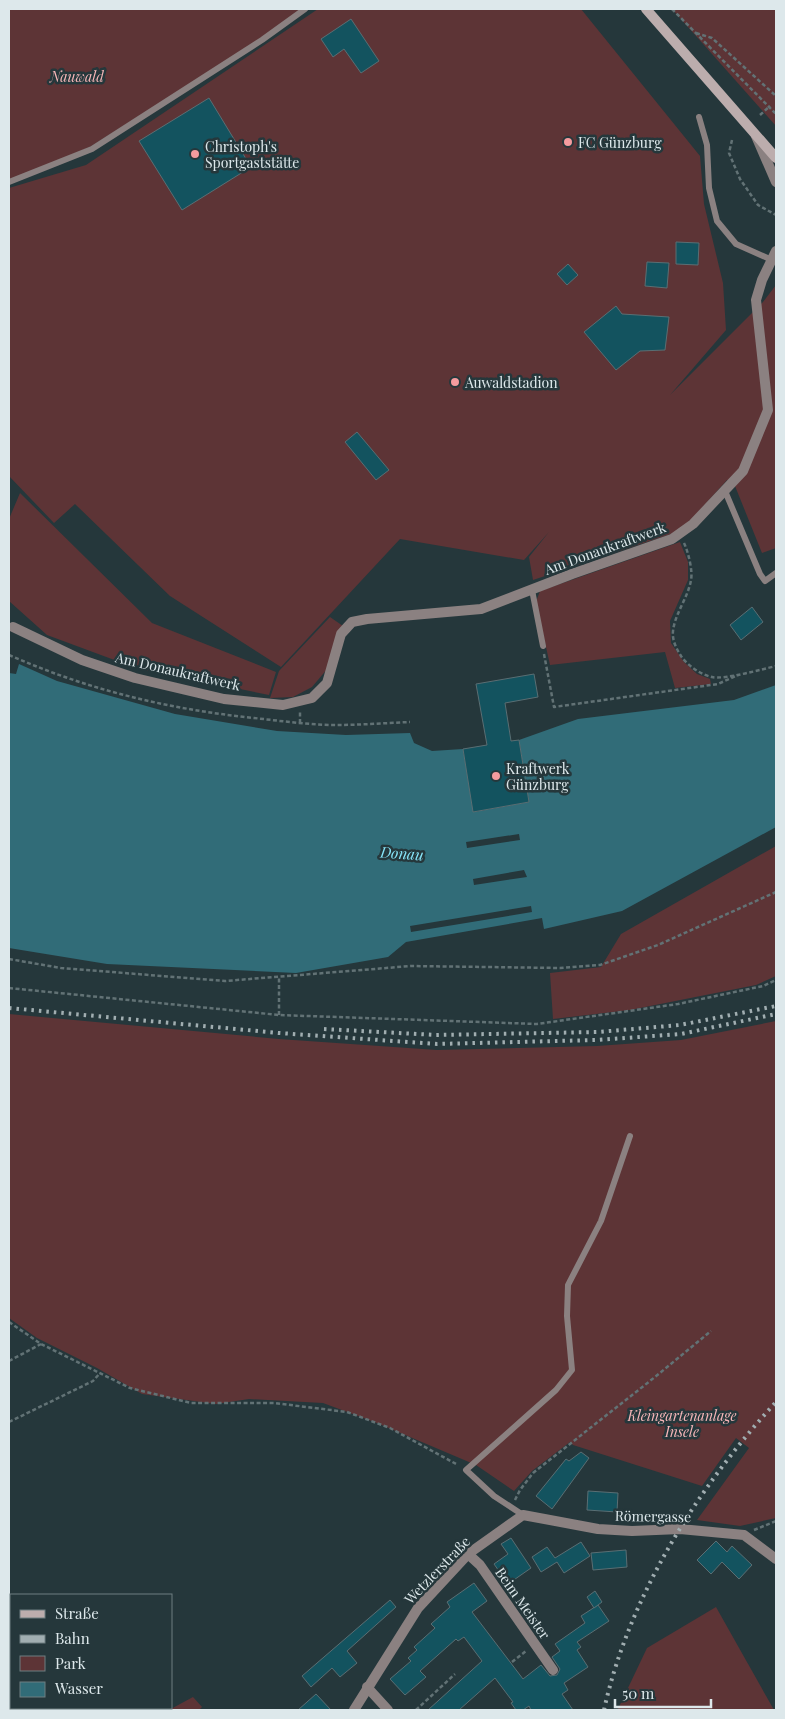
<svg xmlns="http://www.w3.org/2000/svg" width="785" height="1719" font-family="'Playfair Display',serif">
  <rect width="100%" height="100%" fill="#25373b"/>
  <g fill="#5d3436">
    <polygon points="9,9 302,9 264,37 90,147 9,181"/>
    <polygon points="318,9 581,9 700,156 704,204 723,283 726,330 670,395 763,302 776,285 776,548 762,553 735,486 727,480 692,519 674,533 533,580 529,557 549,532 524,560 400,539 281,667 170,596 75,504 54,523 9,476 9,188 86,165"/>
    <polygon points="672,9 776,9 776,126"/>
    <polygon points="20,493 152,623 276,672 269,695 136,668 47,635 9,601 9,519"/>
    <polygon points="680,542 688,562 688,580 670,621 671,643 684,662 697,674 710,679 711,684 675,688 665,652 550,665 536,602 540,591"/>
    <polygon points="330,617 343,626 328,668 312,687 293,697 270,698 279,671"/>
    <polygon points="776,846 776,976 756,985 630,1010 553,1019 550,973 601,967 621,934"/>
    <polygon points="9,1014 279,1039 437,1050 597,1046 681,1040 776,1021 776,1518 740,1526 697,1520 749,1448 736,1438 702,1486 573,1445 570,1442 532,1471 514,1491 476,1465 377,1423 323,1403 249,1399 216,1404 142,1394 97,1368 37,1338 9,1318"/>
    <polygon points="716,1607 774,1710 619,1710 618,1709 647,1648"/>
    <polygon points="193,1697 202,1707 199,1710 169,1710"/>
  </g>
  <path fill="#316c78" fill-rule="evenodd" d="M 19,664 L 57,681 L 175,714 L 277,731 L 346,735 L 410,733 L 414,743 L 432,751 L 463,749 L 474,812 L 529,802 L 519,740 L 578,719 L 734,700 L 776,685 L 776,827 L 622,911 L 544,929 L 542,918 L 406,942 L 388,957 L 296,973 L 107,964 L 9,948 L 9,673 L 16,674 ZM 519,834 L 520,840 L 467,848 L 466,842 ZM 524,870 L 527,877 L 474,885 L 473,879 ZM 531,906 L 532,912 L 411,932 L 410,926 Z"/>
  <g fill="#13535f" stroke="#5a6e73">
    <polygon points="351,19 379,61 361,73 344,49 333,57 321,39"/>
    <polygon points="209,98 251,167 182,210 139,141"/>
    <polygon points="676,242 699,243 698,265 676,264"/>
    <polygon points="647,262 669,263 667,288 645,286"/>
    <polygon points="568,264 578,275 567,285 557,274"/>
    <polygon points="616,306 622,314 669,317 665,350 640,351 616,370 584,332"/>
    <polygon points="357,432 389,470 376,480 345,442"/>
    <polygon points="752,607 763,622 741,640 730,625"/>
    <polygon points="534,674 538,697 505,703 511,741 519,740 529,802 473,812 463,749 487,745 476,684"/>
    <polygon points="581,1452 589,1458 552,1509 536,1496 566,1459 569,1461"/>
    <polygon points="588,1491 618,1493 617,1512 587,1510"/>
    <polygon points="511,1538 531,1568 508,1584 494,1564 508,1554 501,1544"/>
    <polygon points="716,1541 727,1552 732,1546 752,1565 739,1579 722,1562 711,1574 697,1560"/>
    <polygon points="581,1542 590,1556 564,1573 557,1562 541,1572 532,1557 547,1547 555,1558"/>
    <polygon points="626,1550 627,1567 593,1570 591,1553"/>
    <polygon points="474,1583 487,1601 472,1612 523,1679 541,1665 550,1676 557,1675 560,1669 552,1657 560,1651 555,1644 585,1623 581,1616 598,1605 609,1621 577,1642 581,1647 577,1650 588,1667 564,1683 568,1690 562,1694 573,1710 531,1710 529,1706 523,1710 516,1710 511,1703 513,1702 495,1678 459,1710 428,1710 482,1661 464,1637 458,1641 456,1639 420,1671 426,1677 405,1695 390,1679 411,1661 408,1658 417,1650 414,1647 435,1628 431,1624 450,1607 447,1602"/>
    <polygon points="595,1591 602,1602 594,1608 587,1597"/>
    <polygon points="390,1600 396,1607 347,1651 357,1663 340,1677 332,1668 311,1687 302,1676"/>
    <polygon points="316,1694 331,1710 298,1710"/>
  </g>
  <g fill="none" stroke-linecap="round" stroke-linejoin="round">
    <g stroke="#627275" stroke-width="2.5" stroke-dasharray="4 2.5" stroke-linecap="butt">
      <polyline points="672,9 776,114"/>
      <polyline points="696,33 712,38 776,96"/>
      <polyline points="760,115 770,106"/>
      <polyline points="732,140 729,153 740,179 758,205 776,215"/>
      <path d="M 684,543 C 688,551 693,571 691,580 C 688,598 675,613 673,631 C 672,640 676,648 681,656 C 687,665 701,675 712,677 C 724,680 763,669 776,666"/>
      <polyline points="544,654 554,707 718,684 738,675"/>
      <path d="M 9,655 C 89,690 167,709 254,718 C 282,721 309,725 337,725 C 361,725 386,723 410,722"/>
      <polyline points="300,723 300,711"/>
      <polyline points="9,959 61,968 225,981 411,966 560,968 600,965 658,945 776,892"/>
      <polyline points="9,988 279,1015 537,1024 678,1004 763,986 776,980"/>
      <polyline points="279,1015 279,978"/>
      <polyline points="9,1322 41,1344 130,1388 191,1403 274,1403 347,1412 390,1428 458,1465"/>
      <polyline points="9,1361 41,1344"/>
      <polyline points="9,1422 93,1381 100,1373"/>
      <polyline points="515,1500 520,1490 533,1473 655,1377 711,1331"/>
      <polyline points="754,1530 776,1521"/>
      <polyline points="512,1662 526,1651"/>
      <polyline points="416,1710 455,1674"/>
    </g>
    <g stroke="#8b8181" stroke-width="6">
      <polyline points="699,117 707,145 709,188 717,221 736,244 772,260"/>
      <polyline points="9,182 92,149 262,40 305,9"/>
      <polyline points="725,491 760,574 765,581 776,573"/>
      <polyline points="532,590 543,646"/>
      <polyline points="523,1515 494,1496 466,1470 556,1390 572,1370 567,1316 568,1285 601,1221 630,1136"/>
    </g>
    <g stroke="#8b8181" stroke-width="10">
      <polyline points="756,136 776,182"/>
      <polyline points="13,627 82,660 135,678 224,699 283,705 312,698 327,683 341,634 352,622 367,619 481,609 572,574 672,539 693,524 743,471 768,410 756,300 762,280 776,251"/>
      <polyline points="468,1554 480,1565 553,1670"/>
      <polyline points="367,1687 388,1710"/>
      <polyline points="354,1710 418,1608 468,1554 523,1515 598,1529 632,1531 680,1529 744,1535 776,1559"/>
    </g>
    <polyline stroke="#bcadad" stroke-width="10" points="646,9 776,158"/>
    <g stroke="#a1aeb1" stroke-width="4" stroke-dasharray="2.5 5" stroke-linecap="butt">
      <polyline points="9,1008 279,1033 437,1044 597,1040 681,1034 776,1014"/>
      <polyline points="324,1029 436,1035 598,1032 680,1025 776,1006"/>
      <path d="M 604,1710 C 629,1596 698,1487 776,1402"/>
    </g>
  </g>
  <g fill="#f59b9e" stroke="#25373b" stroke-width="2">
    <circle cx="568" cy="142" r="5"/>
    <circle cx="195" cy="154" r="5"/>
    <circle cx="455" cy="382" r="5"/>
    <circle cx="496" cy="776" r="5"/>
  </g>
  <g text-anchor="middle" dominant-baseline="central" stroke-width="5" stroke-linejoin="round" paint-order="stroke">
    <g font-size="14" font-style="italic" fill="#f8b7b9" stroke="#25373b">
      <text x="77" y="76">Nauwald</text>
      <text x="682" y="1415">Kleingartenanlage<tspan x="682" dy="16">Insele</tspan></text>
    </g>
    <g font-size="14" fill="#dde8eb" stroke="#25373b" text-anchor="start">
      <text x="578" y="142">FC Günzburg</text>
      <text x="205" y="146">Christoph's<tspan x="205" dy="16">Sportgaststätte</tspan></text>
      <text x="465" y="382">Auwaldstadion</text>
      <text x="506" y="768">Kraftwerk<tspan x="506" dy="16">Günzburg</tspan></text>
    </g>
    <g font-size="14" fill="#dde8eb" stroke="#25373b">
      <text transform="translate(605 548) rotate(-20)">Am Donaukraftwerk</text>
      <text transform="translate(178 671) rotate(13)">Am Donaukraftwerk</text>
      <text transform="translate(653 1516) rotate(1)">Römergasse</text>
      <text transform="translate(437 1570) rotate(-46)">Wetzlerstraße</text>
      <text transform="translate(523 1603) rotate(55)">Beim Meister</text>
    </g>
    <g font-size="15" font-style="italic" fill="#88e7fb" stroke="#25373b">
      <text transform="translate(402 853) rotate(4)">Donau</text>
    </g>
  </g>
  <rect width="785" height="1719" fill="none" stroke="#dde8eb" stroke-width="20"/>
  <rect x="10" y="1594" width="162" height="115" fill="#25373b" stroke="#6f7e81"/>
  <rect x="20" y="1610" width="25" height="8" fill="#bcadad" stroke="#6f7e81"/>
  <text x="55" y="1619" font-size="15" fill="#dde8eb">Straße</text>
  <rect x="20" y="1635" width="25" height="8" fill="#a1aeb1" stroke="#6f7e81"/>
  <text x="55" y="1644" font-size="15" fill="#dde8eb">Bahn</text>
  <rect x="20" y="1656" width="25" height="15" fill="#5d3436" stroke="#6f7e81"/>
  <text x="55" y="1669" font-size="15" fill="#dde8eb">Park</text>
  <rect x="20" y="1682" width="25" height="15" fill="#316c78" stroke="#6f7e81"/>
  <text x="55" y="1694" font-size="15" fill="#dde8eb">Wasser</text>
  <path d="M615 1699v8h96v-8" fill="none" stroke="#dde8eb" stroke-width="2.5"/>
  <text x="622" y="1699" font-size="15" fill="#dde8eb" stroke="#25373b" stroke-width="4" paint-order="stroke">50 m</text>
</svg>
